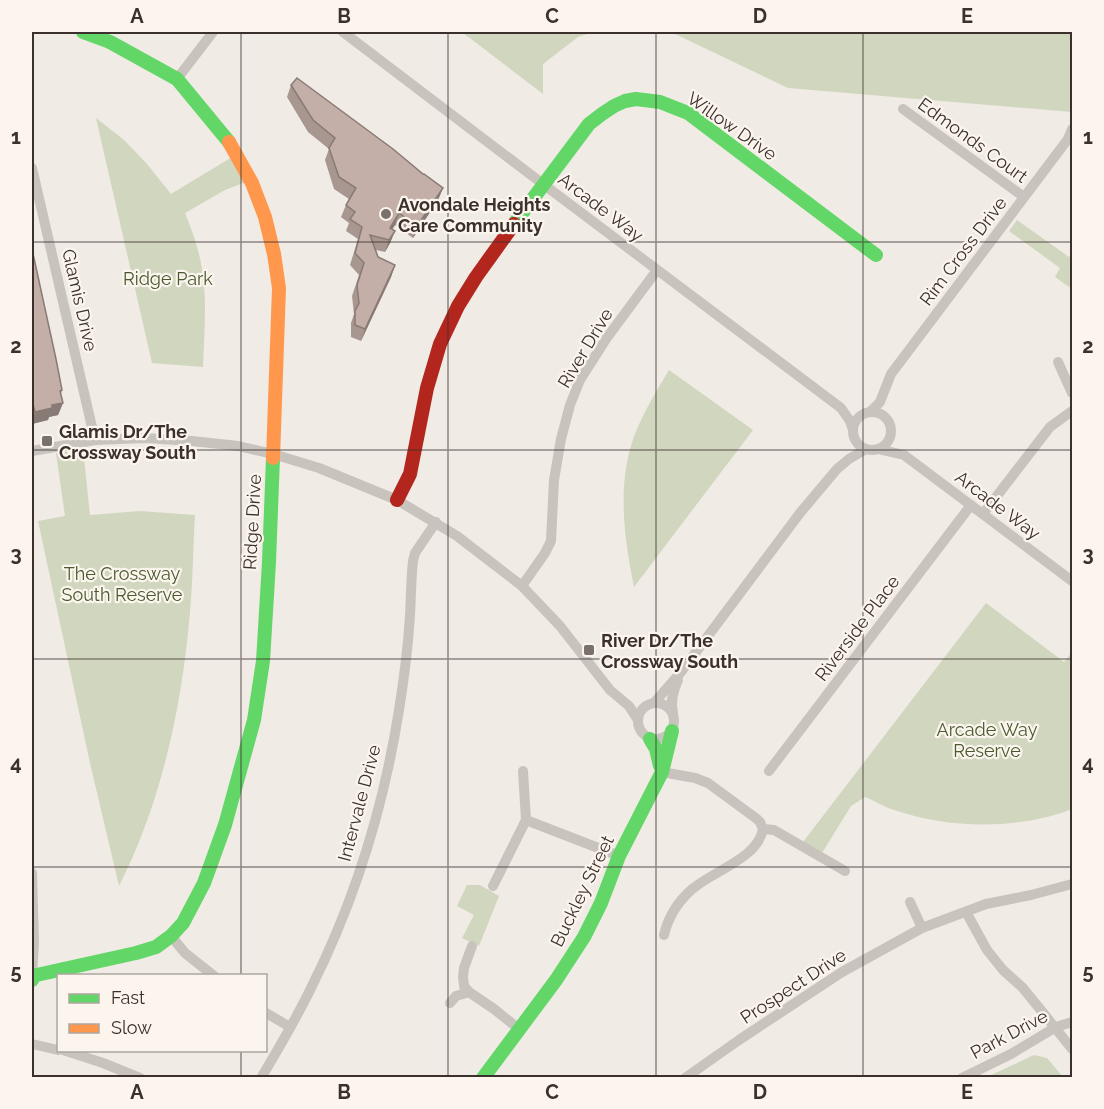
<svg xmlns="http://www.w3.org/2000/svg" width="1104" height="1109" font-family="Raleway,sans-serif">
  <rect width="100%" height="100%" fill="#f0ebe5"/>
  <g fill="#d1d6bf">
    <polygon points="462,32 593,32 578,37 543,64 543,94"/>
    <polygon points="671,32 1072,32 1072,112 788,88"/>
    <path d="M 96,118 L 124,140 L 147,164 L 171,194 L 232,157 L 246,182 L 225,190 L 185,213 C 193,233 201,255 203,277 C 207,306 204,337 203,367 L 152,363 Z"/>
    <polygon points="1017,220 1069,257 1072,252 1072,289 1055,277 1060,268 1009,231"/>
    <path d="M 669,370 L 753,430 L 634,587 C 625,542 618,494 630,449 C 638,421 654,395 669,370 Z"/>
    <path d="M 83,449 L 90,515 L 140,511 L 195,515 C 193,547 193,580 190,612 C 182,706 162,801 119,886 L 90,763 L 38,521 L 65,516 L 56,453 Z"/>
    <path d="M 986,603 L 1064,662 L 1072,652 L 1072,809 C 1017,830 950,829 894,810 C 884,807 875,801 865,797 L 851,806 L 822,853 L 803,842 Z"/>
    <polygon points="467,885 480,885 499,896 479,946 462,938 474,915 457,906"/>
    <polygon points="1034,1055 1047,1058 1063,1077 987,1077"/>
  </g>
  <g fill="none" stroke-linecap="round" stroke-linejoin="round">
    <g stroke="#c9c3be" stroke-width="10">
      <polyline points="343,32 543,184 841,408 850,421 853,430"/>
      <polyline points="177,79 213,32"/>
      <polyline points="903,109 1024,197"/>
      <polyline points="32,168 95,440"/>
      <polyline points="1058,362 1072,393"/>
      <polyline points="870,412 880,402 891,374 1068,139 1072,129"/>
      <circle cx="872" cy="431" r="19"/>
      <polyline points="878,449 904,455 1072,581"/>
      <polyline points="32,451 95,440 145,438 192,441 238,446 273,454 319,468 397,500 457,536 522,586 560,626 610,690 629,706 638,720"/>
      <polyline points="983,514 1050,427 1072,411"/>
      <polyline points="522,586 545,553 551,541 554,480 561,439 570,405 580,380 606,339 657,270"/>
      <circle cx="656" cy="721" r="18"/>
      <polyline points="654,703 681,672 800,513 837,469 849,459 866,449"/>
      <path d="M 673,713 C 670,701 673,691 678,680"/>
      <polyline points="769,771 971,505"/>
      <polyline points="662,772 695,778 708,783 757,819 760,822 763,829"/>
      <polyline points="526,820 619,856"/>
      <polyline points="763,829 774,830 845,871"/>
      <polyline points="32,873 34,943 32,976"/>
      <polyline points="493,886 526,820 523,771"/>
      <polyline points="910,902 922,928"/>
      <polyline points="966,912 987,950 1003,970 1022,987 1040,1009 1072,1049"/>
      <path d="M 664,935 C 668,918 677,903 690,891 C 710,872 758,859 763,829"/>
      <polyline points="171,936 185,953 214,976"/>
      <polyline points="472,946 464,968 463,977 464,986 469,992 494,1009 519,1029"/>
      <polyline points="450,1003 456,996 469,992"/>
      <polyline points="266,1013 290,1027"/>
      <polyline points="32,1044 58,1050"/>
      <polyline points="63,1050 103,1063 140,1078"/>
      <path d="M 261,1078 C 279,1048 297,1017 312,986 C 355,900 384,805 399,710 C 404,679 408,647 410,616 C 411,597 411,579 413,561 L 415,553 L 436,522"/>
      <polyline points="685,1078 739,1040 842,972 922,928 986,904 1031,895 1072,884"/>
      <polyline points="962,1078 1011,1054 1056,1027 1072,1022"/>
    </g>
    <g stroke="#63d668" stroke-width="14">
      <polyline points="83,32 110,42 177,79 229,142"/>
      <polyline points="514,224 589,124 602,114 614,106 625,101 636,99 660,102 688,113 876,255"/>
      <polyline points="650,739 656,749 660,766"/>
      <polyline points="32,980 32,976 136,953 156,947 171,936 183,923 204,883 225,825 254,720 263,661 269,562 273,458"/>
      <polyline points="483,1078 556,980 584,937 601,903 619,856 662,772 672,731"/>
    </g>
    <polyline stroke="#ff974d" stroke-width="14" points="229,142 252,183 265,217 274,254 279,288 273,458"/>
    <polyline stroke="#b3261e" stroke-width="14" points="397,500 410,474 427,388 440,344 458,306 476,277 514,224"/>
  </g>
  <g fill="#a89690">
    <polygon points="291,85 443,188 438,200 413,238 395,225 392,229 395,231 390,243 385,252 376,250 378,257 395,265 391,277 361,341 351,337 351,323 354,314 352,296 359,275 350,265 358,239 346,231 349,223 341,217 346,205 349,199 334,189 325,160 329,149 308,132 287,97"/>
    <polygon points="32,249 62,390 61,394 63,403 58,415 49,417 48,420 32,424"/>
  </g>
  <g fill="#887a75">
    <polygon points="443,188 438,200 413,238 417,226"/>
    <polygon points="399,213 395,225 386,240 390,228"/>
    <polygon points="395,231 390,243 385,252 389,240"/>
    <polygon points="395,265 391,277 361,341 365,329"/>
    <polygon points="63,403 58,415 49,417 48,420 32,424 32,421 35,412 52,405"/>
  </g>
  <g fill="#c3afa7" stroke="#887a75" stroke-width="1.5">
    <polygon points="297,78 393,149 423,174 424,174 443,188 417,226 399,213 390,228 395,231 389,240 370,235 378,257 395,265 365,329 355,325 355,311 359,303 357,285 364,263 355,253 362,227 350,219 355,212 346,205 356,188 339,177 329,148 335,138 313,120 291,85"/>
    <polygon points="32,249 56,359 62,390 60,391 63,403 52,405 52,408 35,412 32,400"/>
  </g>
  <path fill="none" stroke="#3b302b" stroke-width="1.5" stroke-opacity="0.55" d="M 241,32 L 241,976M 448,32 L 448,1078M 656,32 L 656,1078M 863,32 L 863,1078M 32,242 L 1072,242M 32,450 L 1072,450M 32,659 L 1072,659M 32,867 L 1072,867M 241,1050 L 241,1078"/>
  <g fill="#7a716c" stroke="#fbf5ee" stroke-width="2">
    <circle cx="386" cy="214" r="6"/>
    <rect x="41" y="435" width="12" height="12" rx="3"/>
    <rect x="583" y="644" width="12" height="12" rx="3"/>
  </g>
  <g text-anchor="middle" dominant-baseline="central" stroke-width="4.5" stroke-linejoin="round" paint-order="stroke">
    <g font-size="18" fill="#3b302b" stroke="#fbf5ee">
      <text transform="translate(732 126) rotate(35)">Willow Drive</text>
      <text transform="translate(973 140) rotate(36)">Edmonds Court</text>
      <text transform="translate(601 207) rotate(37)">Arcade Way</text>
      <text transform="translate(963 251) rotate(-53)">Rim Cross Drive</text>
      <text transform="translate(80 300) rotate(77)">Glamis Drive</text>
      <text transform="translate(585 348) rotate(-59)">River Drive</text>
      <text transform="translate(998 505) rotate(37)">Arcade Way</text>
      <text transform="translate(252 522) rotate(-87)">Ridge Drive</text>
      <text transform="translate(857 628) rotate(-53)">Riverside Place</text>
      <text transform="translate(359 803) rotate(-75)">Intervale Drive</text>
      <text transform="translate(582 891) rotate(-64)">Buckley Street</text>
      <text transform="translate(793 986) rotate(-33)">Prospect Drive</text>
      <text transform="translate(1009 1034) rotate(-28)">Park Drive</text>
    </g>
    <g font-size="18" font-weight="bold" fill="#3b302b" stroke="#fbf5ee" text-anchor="start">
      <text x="398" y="204">Avondale Heights<tspan x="398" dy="21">Care Community</tspan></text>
      <text x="59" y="431">Glamis Dr/The<tspan x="59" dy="21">Crossway South</tspan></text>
      <text x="601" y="640">River Dr/The<tspan x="601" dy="21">Crossway South</tspan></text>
    </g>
    <g font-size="18" fill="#4a5a2e" stroke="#fbf5ee">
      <text x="168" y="278">Ridge Park</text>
      <text x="122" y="573">The Crossway<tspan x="122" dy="21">South Reserve</tspan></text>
      <text x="987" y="729">Arcade Way<tspan x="987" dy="21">Reserve</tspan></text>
    </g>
  </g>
  <rect width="1104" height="1109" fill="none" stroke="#fbf5ee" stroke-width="66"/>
  <rect x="57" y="974" width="210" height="78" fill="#fbf5ee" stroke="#aea6a0" stroke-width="1.5"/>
  <rect x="69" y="994" width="30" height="9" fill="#63d668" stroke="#aea6a0" stroke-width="1.5"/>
  <text x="111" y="1004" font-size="18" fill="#3b302b">Fast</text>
  <rect x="69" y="1024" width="30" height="9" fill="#ff974d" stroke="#aea6a0" stroke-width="1.5"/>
  <text x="111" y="1034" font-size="18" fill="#3b302b">Slow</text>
  <rect x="33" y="33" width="1038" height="1043" fill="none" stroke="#3b302b" stroke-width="2"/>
  <g font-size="20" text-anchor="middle" font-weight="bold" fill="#3b302b">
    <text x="137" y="23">A</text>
    <text x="344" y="23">B</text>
    <text x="552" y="23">C</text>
    <text x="760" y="23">D</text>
    <text x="967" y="23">E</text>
    <text x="16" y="144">1</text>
    <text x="1088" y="144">1</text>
    <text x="16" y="353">2</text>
    <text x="1088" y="353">2</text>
    <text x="16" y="561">3</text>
    <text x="1088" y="561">3</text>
    <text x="16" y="770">4</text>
    <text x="1088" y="770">4</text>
    <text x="16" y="979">5</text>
    <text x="1088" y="979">5</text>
    <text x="137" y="1099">A</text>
    <text x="344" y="1099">B</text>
    <text x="552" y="1099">C</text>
    <text x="760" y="1099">D</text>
    <text x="967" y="1099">E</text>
  </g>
</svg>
